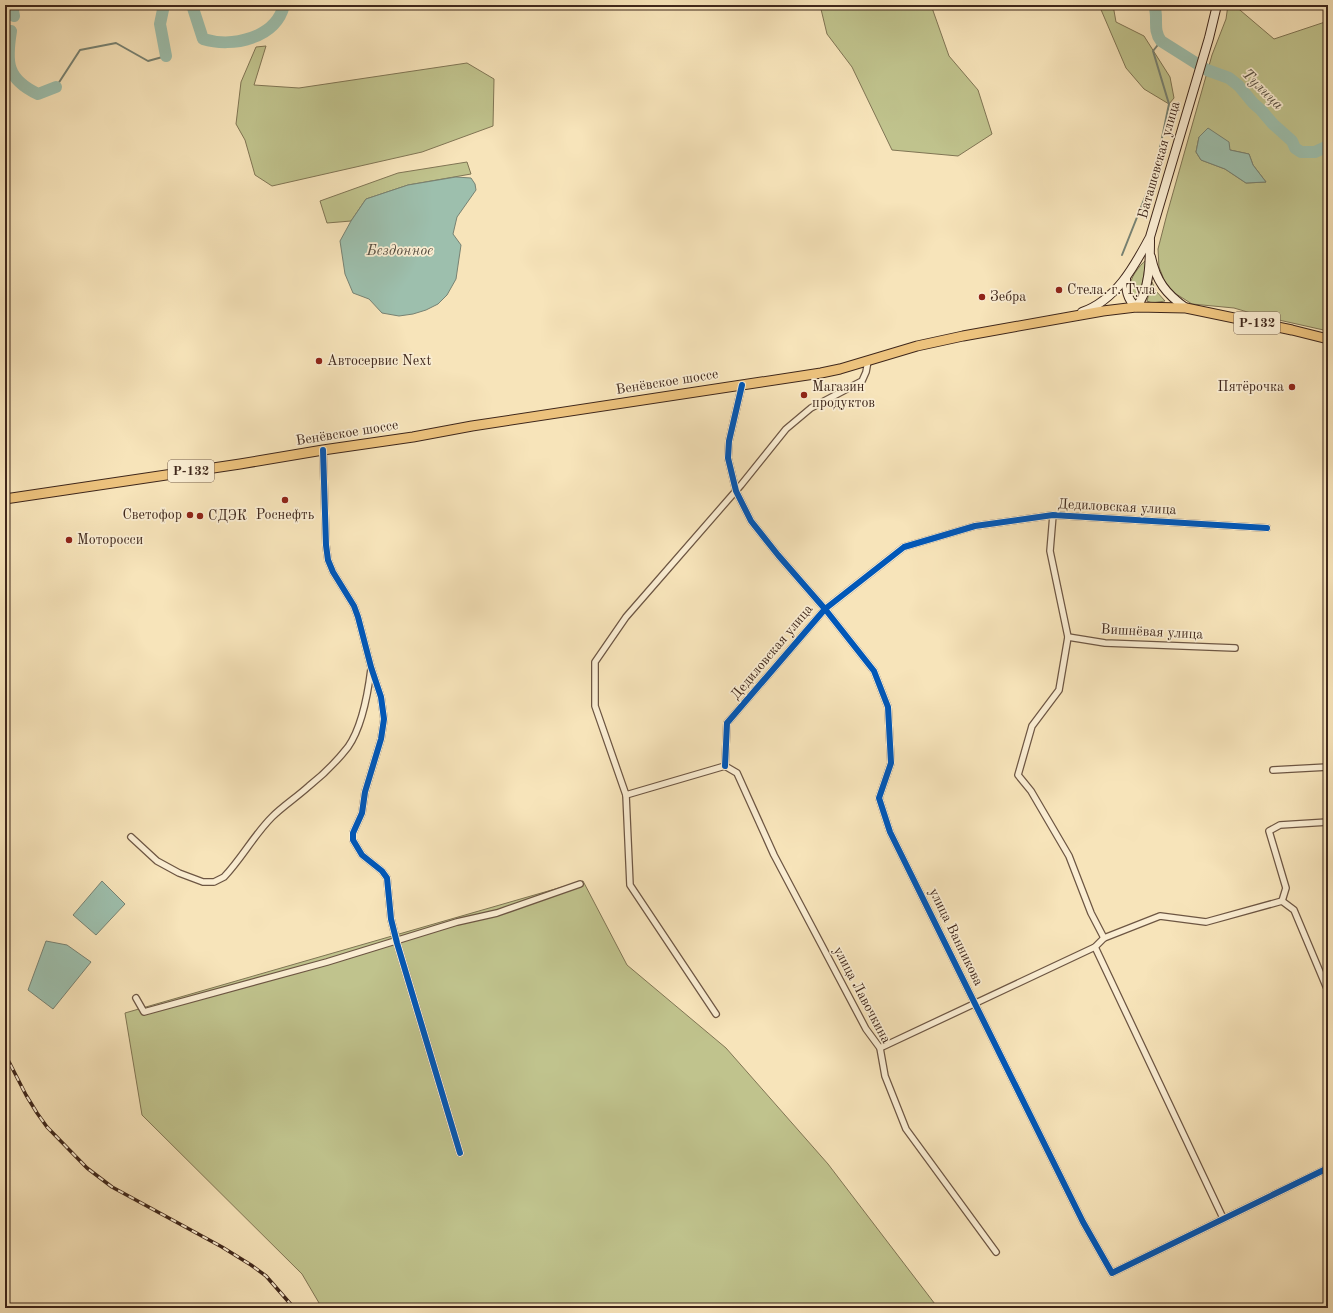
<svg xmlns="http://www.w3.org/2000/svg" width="1333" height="1313" font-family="'Old Standard TT',serif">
  <rect width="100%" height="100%" fill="#f7e4ba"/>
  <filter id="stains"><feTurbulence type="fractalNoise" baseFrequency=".005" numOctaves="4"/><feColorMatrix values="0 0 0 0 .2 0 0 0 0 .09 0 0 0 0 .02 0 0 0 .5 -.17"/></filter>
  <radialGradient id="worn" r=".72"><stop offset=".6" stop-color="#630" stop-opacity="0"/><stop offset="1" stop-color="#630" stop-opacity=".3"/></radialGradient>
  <g fill="#c0c38d" stroke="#807554" fill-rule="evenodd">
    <polygon points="820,5 931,5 949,56 978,90 992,134 958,156 892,150 852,67 827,34"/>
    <polygon points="1099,5 1113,5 1116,22 1144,36 1170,77 1174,98 1169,104 1144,89 1126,68"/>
    <path d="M 1228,5 L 1234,5 L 1274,39 L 1328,21 L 1328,331 L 1261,316 L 1234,308 L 1192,304 L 1173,292 L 1165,282 L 1159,267 L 1158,249 L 1167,214 L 1212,55 L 1226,19 ZM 1199,137 L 1230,150 L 1249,154 L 1253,165 L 1266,182 L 1246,183 L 1225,169 L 1201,160 L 1196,152 Z"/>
    <polygon points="266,46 254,85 299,88 467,63 494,79 493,126 422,152 272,186 255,175 245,140 236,124 241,82 256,47"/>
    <polygon points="467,162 471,174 408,185 366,199 351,221 327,223 320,201 398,173"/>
    <path d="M 1146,260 C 1144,273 1143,289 1135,301 C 1133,297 1130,293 1130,288 C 1129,279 1139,266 1146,260 Z"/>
    <polygon points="1152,282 1156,291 1165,301 1152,303 1147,301"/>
    <polygon points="583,881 627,965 726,1048 828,1164 938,1308 322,1308 302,1274 142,1115 125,1013"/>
  </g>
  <g fill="#9dbfad" stroke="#778273">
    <polygon points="1208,128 1229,142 1230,150 1249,154 1253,165 1266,182 1246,183 1225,169 1201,160 1196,152 1199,137"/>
    <polygon points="456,177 471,178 475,184 476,190 457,217 453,234 461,245 456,279 447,295 438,304 426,310 413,314 399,316 382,313 369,299 353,293 345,274 340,241 351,221 366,199 408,185"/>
    <polygon points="102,881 125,904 96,935 73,915"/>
    <polygon points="46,941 67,945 91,962 53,1009 28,990"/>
  </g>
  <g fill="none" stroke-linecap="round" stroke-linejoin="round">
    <g stroke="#778273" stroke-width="2">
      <polyline points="56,87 80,50 116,43 148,61 166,56"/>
      <polyline points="1122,255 1155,172 1169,104 1153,51 1161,41"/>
    </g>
    <g stroke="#9dbfad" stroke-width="12">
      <polyline points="12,5 14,16"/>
      <polyline points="164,5 160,24 166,56"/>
      <path d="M 192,5 L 203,39 C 233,48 276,38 284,5"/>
      <path d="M 1154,5 C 1159,18 1152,29 1161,41 L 1207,70 L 1229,78 L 1239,86 L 1253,103 L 1261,110 L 1273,124 L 1292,141 L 1295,148 L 1301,152 L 1315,152 L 1328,146"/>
      <path d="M 11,31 C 6,62 6,79 38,94 L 56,87"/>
    </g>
    <defs>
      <g id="minor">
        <polyline points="742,385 729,441 728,458 736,491 751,521 778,555 825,609 874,671 888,707 891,763 879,798 890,832 1083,1222 1112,1273 1328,1168"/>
        <polyline points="323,450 326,545 328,560 333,572 354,606 358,617 371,667 381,697 384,719 381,739 365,792 362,813 353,833 353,840 362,855 382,871 387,878 391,919 397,943 460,1153"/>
        <polyline points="1053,515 1050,551 1068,637 1059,690 1032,726 1018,775 1031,791 1069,856 1091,913 1104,938"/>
        <polyline points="1068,637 1105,643 1235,648"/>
        <polyline points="725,766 727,723 825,609 904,547 975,526 1053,515 1267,528"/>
        <polyline points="725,766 626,795 595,706 595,662 626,617 741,485 786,429 811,408 862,381 866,372 868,361"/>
        <polyline points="725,766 737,773 774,855 866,1029 880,1048 885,1076 906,1129 996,1252"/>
        <polyline points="1273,770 1328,767"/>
        <polyline points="626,795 630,885 716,1014"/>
        <path d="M 131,837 L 157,861 L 179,873 L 203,882 L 214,882 L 224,877 C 242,858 254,835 272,817 C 283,806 297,797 309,786 C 323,775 337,761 348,747 C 362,727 368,693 371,669"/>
        <polyline points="1282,901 1286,888 1269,831 1280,825 1328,822"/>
        <polyline points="1095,947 1223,1218"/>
        <polyline points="136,998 144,1012 327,962 457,922 497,913 580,884"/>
        <polyline points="880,1048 1095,947 1104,938 1160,916 1206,922 1282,901 1294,910 1328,991"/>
      </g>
      <g id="secondary">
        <path d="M 1151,257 C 1156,281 1166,294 1186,308"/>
        <path d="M 1126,279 C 1126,290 1127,299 1136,307 C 1150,292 1150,260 1150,240"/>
        <path d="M 1082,312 C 1116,300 1134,267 1150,237 L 1209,38 L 1217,5"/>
      </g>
      <polyline id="primary" points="5,499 240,464 323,450 413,437 472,426 821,373 840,369 917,346 963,336 1103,311 1136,307 1186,308 1292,330 1328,339"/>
    </defs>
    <use href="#minor" stroke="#6d5643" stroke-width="8"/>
    <use href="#secondary" stroke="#3f271b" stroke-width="10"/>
    <use href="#primary" stroke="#3f271b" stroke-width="11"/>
    <use href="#minor" stroke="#faedd2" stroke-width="5.5"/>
    <use href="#secondary" stroke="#faedd2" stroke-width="8"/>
    <use href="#primary" stroke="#ecc27d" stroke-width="9"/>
    <defs>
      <polyline id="rail" points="5,1054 26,1095 37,1113 47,1127 87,1168 112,1187 222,1247 251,1265 266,1276 294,1308"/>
    </defs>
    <use href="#rail" stroke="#3f271b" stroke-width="3.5"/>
    <use href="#rail" stroke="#faedd2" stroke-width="2" stroke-dasharray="6" stroke-linecap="butt"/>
    <defs>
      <g id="cycleway">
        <polyline points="742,385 729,441 728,458 736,491 751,521 778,555 825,609 874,671 888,707 891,763 879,798 890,832 1083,1222 1112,1273 1328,1168"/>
        <polyline points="323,450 326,545 328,560 333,572 354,606 358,617 371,667 381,697 384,719 381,739 365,792 362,813 353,833 353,840 362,855 382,871 387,878 391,919 397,943 460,1153"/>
        <polyline points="725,766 727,723 825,609 904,547 975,526 1053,515 1267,528"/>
      </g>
    </defs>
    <use href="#cycleway" stroke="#faedd2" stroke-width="8"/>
    <use href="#cycleway" stroke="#0057b8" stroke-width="6"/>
  </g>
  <g fill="#8f2418" stroke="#faedd2" stroke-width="1.5">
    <circle cx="1059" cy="290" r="4"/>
    <circle cx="982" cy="297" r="4"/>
    <circle cx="319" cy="361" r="4"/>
    <circle cx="1292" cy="387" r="4"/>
    <circle cx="804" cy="395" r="4"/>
    <circle cx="285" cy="500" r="4"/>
    <circle cx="190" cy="515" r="4"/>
    <circle cx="200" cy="516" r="4"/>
    <circle cx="69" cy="540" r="4"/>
  </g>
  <g text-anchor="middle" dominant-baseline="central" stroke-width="3.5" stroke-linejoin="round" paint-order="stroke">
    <g fill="#faedd2" stroke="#776252" stroke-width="1">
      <rect x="1234" y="312" width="46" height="22" rx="3"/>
      <rect x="168" y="460" width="46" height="22" rx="3"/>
    </g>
    <g font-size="13" font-weight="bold" fill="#3f271b">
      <text x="1257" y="323">Р-132</text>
      <text x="191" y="471">Р-132</text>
    </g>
    <g font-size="14" fill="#3f271b" stroke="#faedd2">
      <text transform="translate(1159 160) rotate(-74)">Баташевская улица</text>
      <text transform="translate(667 382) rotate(-9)">Венёвское шоссе</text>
      <text transform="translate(347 433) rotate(-9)">Венёвское шоссе</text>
      <text transform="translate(1117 507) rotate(3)">Дедиловская улица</text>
      <text transform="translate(1152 632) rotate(3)">Вишнёвая улица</text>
      <text transform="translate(772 652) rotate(-50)">Дедиловская улица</text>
      <text transform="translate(956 937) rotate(64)">улица Ванникова</text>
      <text transform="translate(862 995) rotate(62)">улица Лавочкина</text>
    </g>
    <g font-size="14" fill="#3f271b" stroke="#faedd2" text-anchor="start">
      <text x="1067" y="290">Стела. г. Тула</text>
      <text x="990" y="297">Зебра</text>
      <text x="327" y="361">Автосервис Next</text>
      <text x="812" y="387">Магазин<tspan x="812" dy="16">продуктов</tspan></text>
      <text x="1284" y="387" text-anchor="end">Пятёрочка</text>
      <text x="182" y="515" text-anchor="end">Светофор</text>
      <text x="285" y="515" text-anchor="middle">Роснефть</text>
      <text x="208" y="516">СДЭК</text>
      <text x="77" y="540">Моторосси</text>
    </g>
    <g font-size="15" font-style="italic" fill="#564d40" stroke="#faedd2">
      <text transform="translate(1262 90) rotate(45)">Тулица</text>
      <text x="400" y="251">Бездонное</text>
    </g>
  </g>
  <rect width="1333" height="1313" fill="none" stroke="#f7e4ba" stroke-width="20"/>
  <rect x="6" y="6" width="1321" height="1301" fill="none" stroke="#3f271b" stroke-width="2"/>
  <rect x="10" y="10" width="1313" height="1293" fill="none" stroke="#3f271b"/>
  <rect width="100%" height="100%" filter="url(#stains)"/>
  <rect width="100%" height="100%" fill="url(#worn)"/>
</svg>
